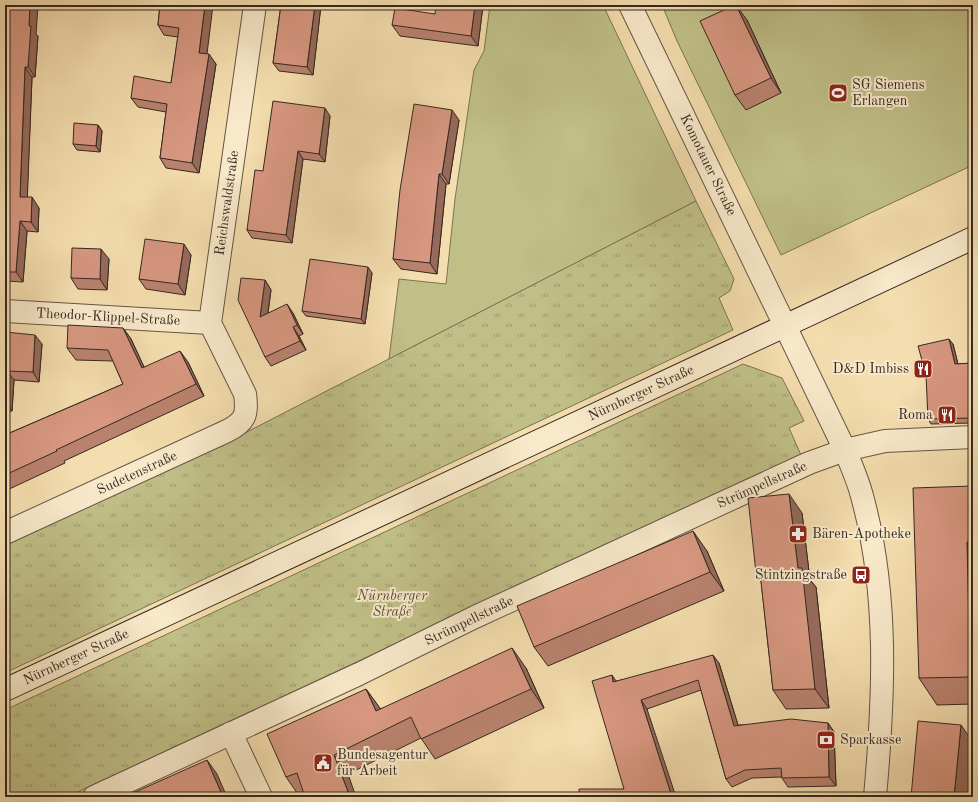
<svg xmlns="http://www.w3.org/2000/svg" width="978" height="802" font-family="'Old Standard TT',serif">
  <defs>
    <pattern id="park-tufts" width="24" height="20" patternUnits="userSpaceOnUse"><rect width="24" height="20" fill="#c0bf87"/><path d="M3 7l-1-3M5 7V3M7 7l1-3M15 17l-1-3M17 17v-4M19 17l1-3" fill="none" stroke="#9d9b6e"/></pattern>
  </defs>
  <rect width="100%" height="100%" fill="#f4ddae"/>
  <filter id="stains"><feTurbulence type="fractalNoise" baseFrequency=".005" numOctaves="4"/><feColorMatrix values="0 0 0 0 .2 0 0 0 0 .09 0 0 0 0 .02 0 0 0 .5 -.17"/></filter>
  <radialGradient id="worn" r=".72"><stop offset=".6" stop-color="#630" stop-opacity="0"/><stop offset="1" stop-color="#630" stop-opacity=".3"/></radialGradient>
  <g fill="#c0bf87" stroke="#7a7454">
    <polygon points="490,5 603,5 696,201 389,359 399,279 446,284 455,199 474,70 484,51"/>
    <polygon points="662,5 973,5 973,165 781,255 677,41"/>
  </g>
  <g fill="url(#park-tufts)" stroke="#7a7454">
    <polygon points="696,201 734,279 730,291 719,298 733,330 5,673 5,544 243,434"/>
    <polygon points="743,364 782,378 804,421 789,428 801,455 67,797 5,797 5,710"/>
  </g>
  <g fill="none" stroke-linecap="round" stroke-linejoin="round">
    <defs>
      <g id="street">
        <path d="M 630,5 L 845,450 C 851,465 858,480 862,496 C 889,594 884,697 875,797"/>
        <polyline points="5,311 210,323"/>
        <path d="M 5,533 L 227,431 C 245,422 248,415 245,394 L 210,323 L 255,5"/>
        <polyline points="231,733 261,797"/>
        <polyline points="94,797 359,674 475,617 809,463 845,450 885,441 973,437"/>
      </g>
      <polyline id="secondary" points="5,690 973,238"/>
    </defs>
    <use href="#street" stroke="#655545" stroke-width="24"/>
    <use href="#secondary" stroke="#352822" stroke-width="24"/>
    <use href="#street" stroke="#f8e9ca" stroke-width="22"/>
    <use href="#secondary" stroke="#f8e9ca" stroke-width="22"/>
  </g>
  <g fill="#b9826e" stroke="#352822">
    <polygon points="5,5 36,34 38,36 35,77 32,77 27,197 39,208 38,232 27,231 23,282 5,281"/>
    <polygon points="160,5 216,64 199,173 166,168 160,158 166,112 138,107 131,98 171,83 178,37 164,35 158,25"/>
    <polygon points="281,5 321,5 313,75 279,71 273,63"/>
    <polygon points="483,5 478,46 400,36 392,25 435,14"/>
    <polygon points="747,20 781,93 746,110 735,95"/>
    <polygon points="330,116 325,162 303,159 292,243 252,238 247,230 263,171"/>
    <polygon points="459,120 449,184 446,184 437,274 401,269 393,259"/>
    <polygon points="98,125 102,131 100,152 77,150 73,144"/>
    <polygon points="191,255 185,295 146,289 139,279"/>
    <polygon points="109,259 107,290 78,289 71,278"/>
    <polygon points="372,273 365,324 306,316 302,311"/>
    <polygon points="265,280 271,290 268,313 293,313 303,334 299,336 306,350 271,366 265,357"/>
    <polygon points="123,328 131,339 144,367 188,362 204,396 64,461 65,463 5,491 5,435 123,384 113,361 76,360 67,348"/>
    <polygon points="5,332 42,344 39,382 14,380 12,411 5,412"/>
    <polygon points="953,344 958,364 973,363 973,423 931,424 928,419"/>
    <polygon points="973,486 973,704 937,705 919,678"/>
    <polygon points="802,513 810,580 816,587 829,708 786,709 773,690 761,580 756,573"/>
    <polygon points="707,551 724,591 548,666 534,647"/>
    <polygon points="719,663 738,725 828,723 834,732 836,786 788,787 782,778 782,777 752,778 732,787 726,779 701,690 647,709 624,789 616,681"/>
    <polygon points="526,668 544,708 435,759 421,738 348,774 300,797 286,777 366,689 380,709"/>
  </g>
  <g fill="#966a5a" stroke="#352822">
    <polygon points="30,5 38,5 36,34 38,36 35,77 28,67 29,26"/>
    <polygon points="205,5 213,5 206,62 199,53"/>
    <polygon points="315,5 321,5 313,75 307,67"/>
    <polygon points="475,5 483,5 478,46 471,36"/>
    <polygon points="736,5 747,20 781,93 771,78"/>
    <polygon points="209,54 216,64 199,173 192,163"/>
    <polygon points="25,67 32,77 27,207 20,197"/>
    <polygon points="325,108 330,116 325,162 319,154"/>
    <polygon points="452,110 459,120 449,184 442,174"/>
    <polygon points="98,125 102,131 100,152 96,146"/>
    <polygon points="298,151 303,159 292,243 286,235"/>
    <polygon points="439,174 446,184 437,274 430,263"/>
    <polygon points="32,197 39,208 38,232 31,222"/>
    <polygon points="20,221 27,231 23,282 16,272"/>
    <polygon points="184,244 191,255 185,295 178,284"/>
    <polygon points="101,249 109,259 107,290 100,279"/>
    <polygon points="368,267 372,273 365,324 361,319"/>
    <polygon points="265,280 271,290 266,326 260,317"/>
    <polygon points="287,304 293,313 303,334 297,325"/>
    <polygon points="293,327 299,336 306,350 300,341"/>
    <polygon points="123,328 131,339 150,380 142,368"/>
    <polygon points="35,335 42,344 39,382 33,372"/>
    <polygon points="949,339 953,344 959,369 955,364"/>
    <polygon points="180,351 188,362 204,396 196,384"/>
    <polygon points="7,371 14,380 12,411 6,401"/>
    <polygon points="789,494 802,513 810,580 816,587 829,708 815,689 798,568"/>
    <polygon points="693,531 707,551 724,591 710,572"/>
    <polygon points="967,542 973,551 973,629 969,624"/>
    <polygon points="512,648 526,668 544,708 531,689"/>
    <polygon points="713,655 719,663 741,735 734,726"/>
    <polygon points="612,675 618,684 613,682"/>
    <polygon points="366,689 380,708 388,728 376,711"/>
    <polygon points="641,700 647,709 676,797 672,797"/>
    <polygon points="828,723 834,732 836,786 829,777"/>
    <polygon points="961,725 973,742 973,763 970,797 954,797"/>
    <polygon points="334,755 348,774 356,797 350,797"/>
    <polygon points="207,760 217,774 227,797 223,797"/>
  </g>
  <g fill="#d79780" stroke="#352822">
    <polygon points="5,5 30,5 29,26 31,26 28,67 25,67 20,197 32,197 31,222 20,221 16,272 5,272"/>
    <polygon points="160,5 205,5 199,53 209,54 192,163 160,158 167,104 131,98 134,76 171,83 179,28 158,25"/>
    <polygon points="281,5 315,5 307,67 273,63"/>
    <polygon points="436,5 475,5 471,36 392,25 395,8 435,14"/>
    <polygon points="735,5 736,5 771,78 735,95 700,21"/>
    <polygon points="273,101 325,108 319,154 298,151 286,235 247,230 255,170 263,171"/>
    <polygon points="414,104 452,110 442,174 439,174 430,263 393,259 400,190"/>
    <polygon points="74,123 98,125 96,146 73,144"/>
    <polygon points="145,239 184,244 178,284 139,279"/>
    <polygon points="72,248 101,249 100,279 71,278"/>
    <polygon points="310,259 368,267 361,319 302,311"/>
    <polygon points="241,278 265,280 260,317 287,304 297,325 293,327 300,341 265,357 238,300"/>
    <polygon points="68,325 123,328 142,368 180,351 196,384 56,450 57,451 5,475 5,435 123,384 108,350 67,348"/>
    <polygon points="5,332 35,335 33,372 7,371 6,401 5,401"/>
    <polygon points="949,339 955,364 973,363 973,418 928,419 926,375 918,346"/>
    <polygon points="973,486 973,542 967,542 969,624 973,624 973,677 919,678 913,488"/>
    <polygon points="789,494 798,568 802,568 815,689 773,690 760,573 756,573 748,498"/>
    <polygon points="693,531 710,572 534,647 517,606"/>
    <polygon points="512,648 531,689 421,739 411,717 334,755 350,797 305,797 297,773 286,777 267,734 366,689 376,711"/>
    <polygon points="713,655 734,726 791,719 828,723 829,777 782,778 781,768 745,770 726,779 698,680 641,700 672,797 579,797 579,789 624,789 592,681 612,675 613,682"/>
    <polygon points="918,721 961,725 954,797 911,797"/>
    <polygon points="207,760 223,797 124,797"/>
  </g>
  <defs>
    <symbol id="stadium-square" viewBox="-11 -11 22 22"><rect x="-9" y="-9" width="18" height="18" rx="4" fill="#8f2418" stroke="#f8e9ca"/><path d="M0-5a6.5 5 0 1 0 0 10a6.5 5 0 1 0 0-10ZM-3.5-1.8h7v3.6h-7Z" fill="#fff"/></symbol>
    <symbol id="restaurant-square" viewBox="-11 -11 22 22"><rect x="-9" y="-9" width="18" height="18" rx="4" fill="#8f2418" stroke="#f8e9ca"/><path d="M-5-6h1v4h1v-4h1v4h1v-4h1v5L-1.5 .5V6h-2V.5L-5-1ZM5-6V6H3V1.5H1.5Q1.5-4 5-6Z" fill="#fff"/></symbol>
    <symbol id="pharmacy-square" viewBox="-11 -11 22 22"><rect x="-9" y="-9" width="18" height="18" rx="4" fill="#8f2418" stroke="#f8e9ca"/><path d="M-2-6h4v4h4v4h-4v4h-4v-4h-4v-4h4Z" fill="#fff"/></symbol>
    <symbol id="bus-square" viewBox="-11 -11 22 22"><rect x="-9" y="-9" width="18" height="18" rx="4" fill="#8f2418" stroke="#f8e9ca"/><path d="M-5-6H5V4H4V6H2V4H-2V6H-4V4H-5ZM-3.5-4V0h7V-4ZM-3.5 1.2v1.5H-2V1.2ZM2 1.2v1.5H3.5V1.2Z" fill="#fff"/></symbol>
    <symbol id="bank-square" viewBox="-11 -11 22 22"><rect x="-9" y="-9" width="18" height="18" rx="4" fill="#8f2418" stroke="#f8e9ca"/><path d="M-6-4H6V4H-6ZM0-2.3a2.3 2.3 0 1 0 0 4.6a2.3 2.3 0 1 0 0-4.6Z" fill="#fff"/></symbol>
    <symbol id="civic-square" viewBox="-11 -11 22 22"><rect x="-9" y="-9" width="18" height="18" rx="4" fill="#8f2418" stroke="#f8e9ca"/><path d="M-.6-6.5H3V-4.5H.6V-3L4-1V1h2V6H-6V1h2V-1L-.6-3ZM-1.2 2.5V6h2.4V2.5Z" fill="#fff"/></symbol>
  </defs>
  <g fill-rule="evenodd">
    <use href="#stadium-square" x="827" y="82" width="22" height="22"/>
    <use href="#restaurant-square" x="912" y="358" width="22" height="22"/>
    <use href="#restaurant-square" x="936" y="404" width="22" height="22"/>
    <use href="#pharmacy-square" x="787" y="523" width="22" height="22"/>
    <use href="#bus-square" x="850" y="564" width="22" height="22"/>
    <use href="#bank-square" x="815" y="729" width="22" height="22"/>
    <use href="#civic-square" x="312" y="752" width="22" height="22"/>
  </g>
  <g text-anchor="middle" dominant-baseline="central" stroke-width="4" stroke-linejoin="round" paint-order="stroke">
    <g font-size="14" fill="#352822" stroke="#f8e9ca" text-anchor="start">
      <text x="852" y="85">SG Siemens<tspan x="852" dy="16">Erlangen</tspan></text>
      <text x="909" y="369" text-anchor="end">D&amp;D Imbiss</text>
      <text x="933" y="415" text-anchor="end">Roma</text>
      <text x="812" y="534">Bären-Apotheke</text>
      <text x="847" y="575" text-anchor="end">Stintzingstraße</text>
      <text x="840" y="740">Sparkasse</text>
      <text x="337" y="755">Bundesagentur<tspan x="337" dy="16">für Arbeit</tspan></text>
    </g>
    <g font-size="14" fill="#352822" stroke="#f8e9ca">
      <text transform="translate(708 165) rotate(64)">Komotauer Straße</text>
      <text transform="translate(227 203) rotate(-82)">Reichswaldstraße</text>
      <text transform="translate(108 317) rotate(3)">Theodor-Klippel-Straße</text>
      <text transform="translate(641 393) rotate(-25)">Nürnberger Straße</text>
      <text transform="translate(137 473) rotate(-25)">Sudetenstraße</text>
      <text transform="translate(762 485) rotate(-24)">Strümpellstraße</text>
      <text transform="translate(469 621) rotate(-26)">Strümpellstraße</text>
      <text transform="translate(76 657) rotate(-25)">Nürnberger Straße</text>
    </g>
    <g font-size="14" font-style="italic" fill="#584e3b" stroke="#f8e9ca">
      <text x="392" y="596">Nürnberger<tspan x="392" dy="16">Straße</tspan></text>
    </g>
  </g>
  <rect width="978" height="802" fill="none" stroke="#f4ddae" stroke-width="20"/>
  <rect x="6" y="6" width="966" height="790" fill="none" stroke="#352822" stroke-width="2"/>
  <rect x="10" y="10" width="958" height="782" fill="none" stroke="#352822"/>
  <rect width="100%" height="100%" filter="url(#stains)"/>
  <rect width="100%" height="100%" fill="url(#worn)"/>
</svg>
